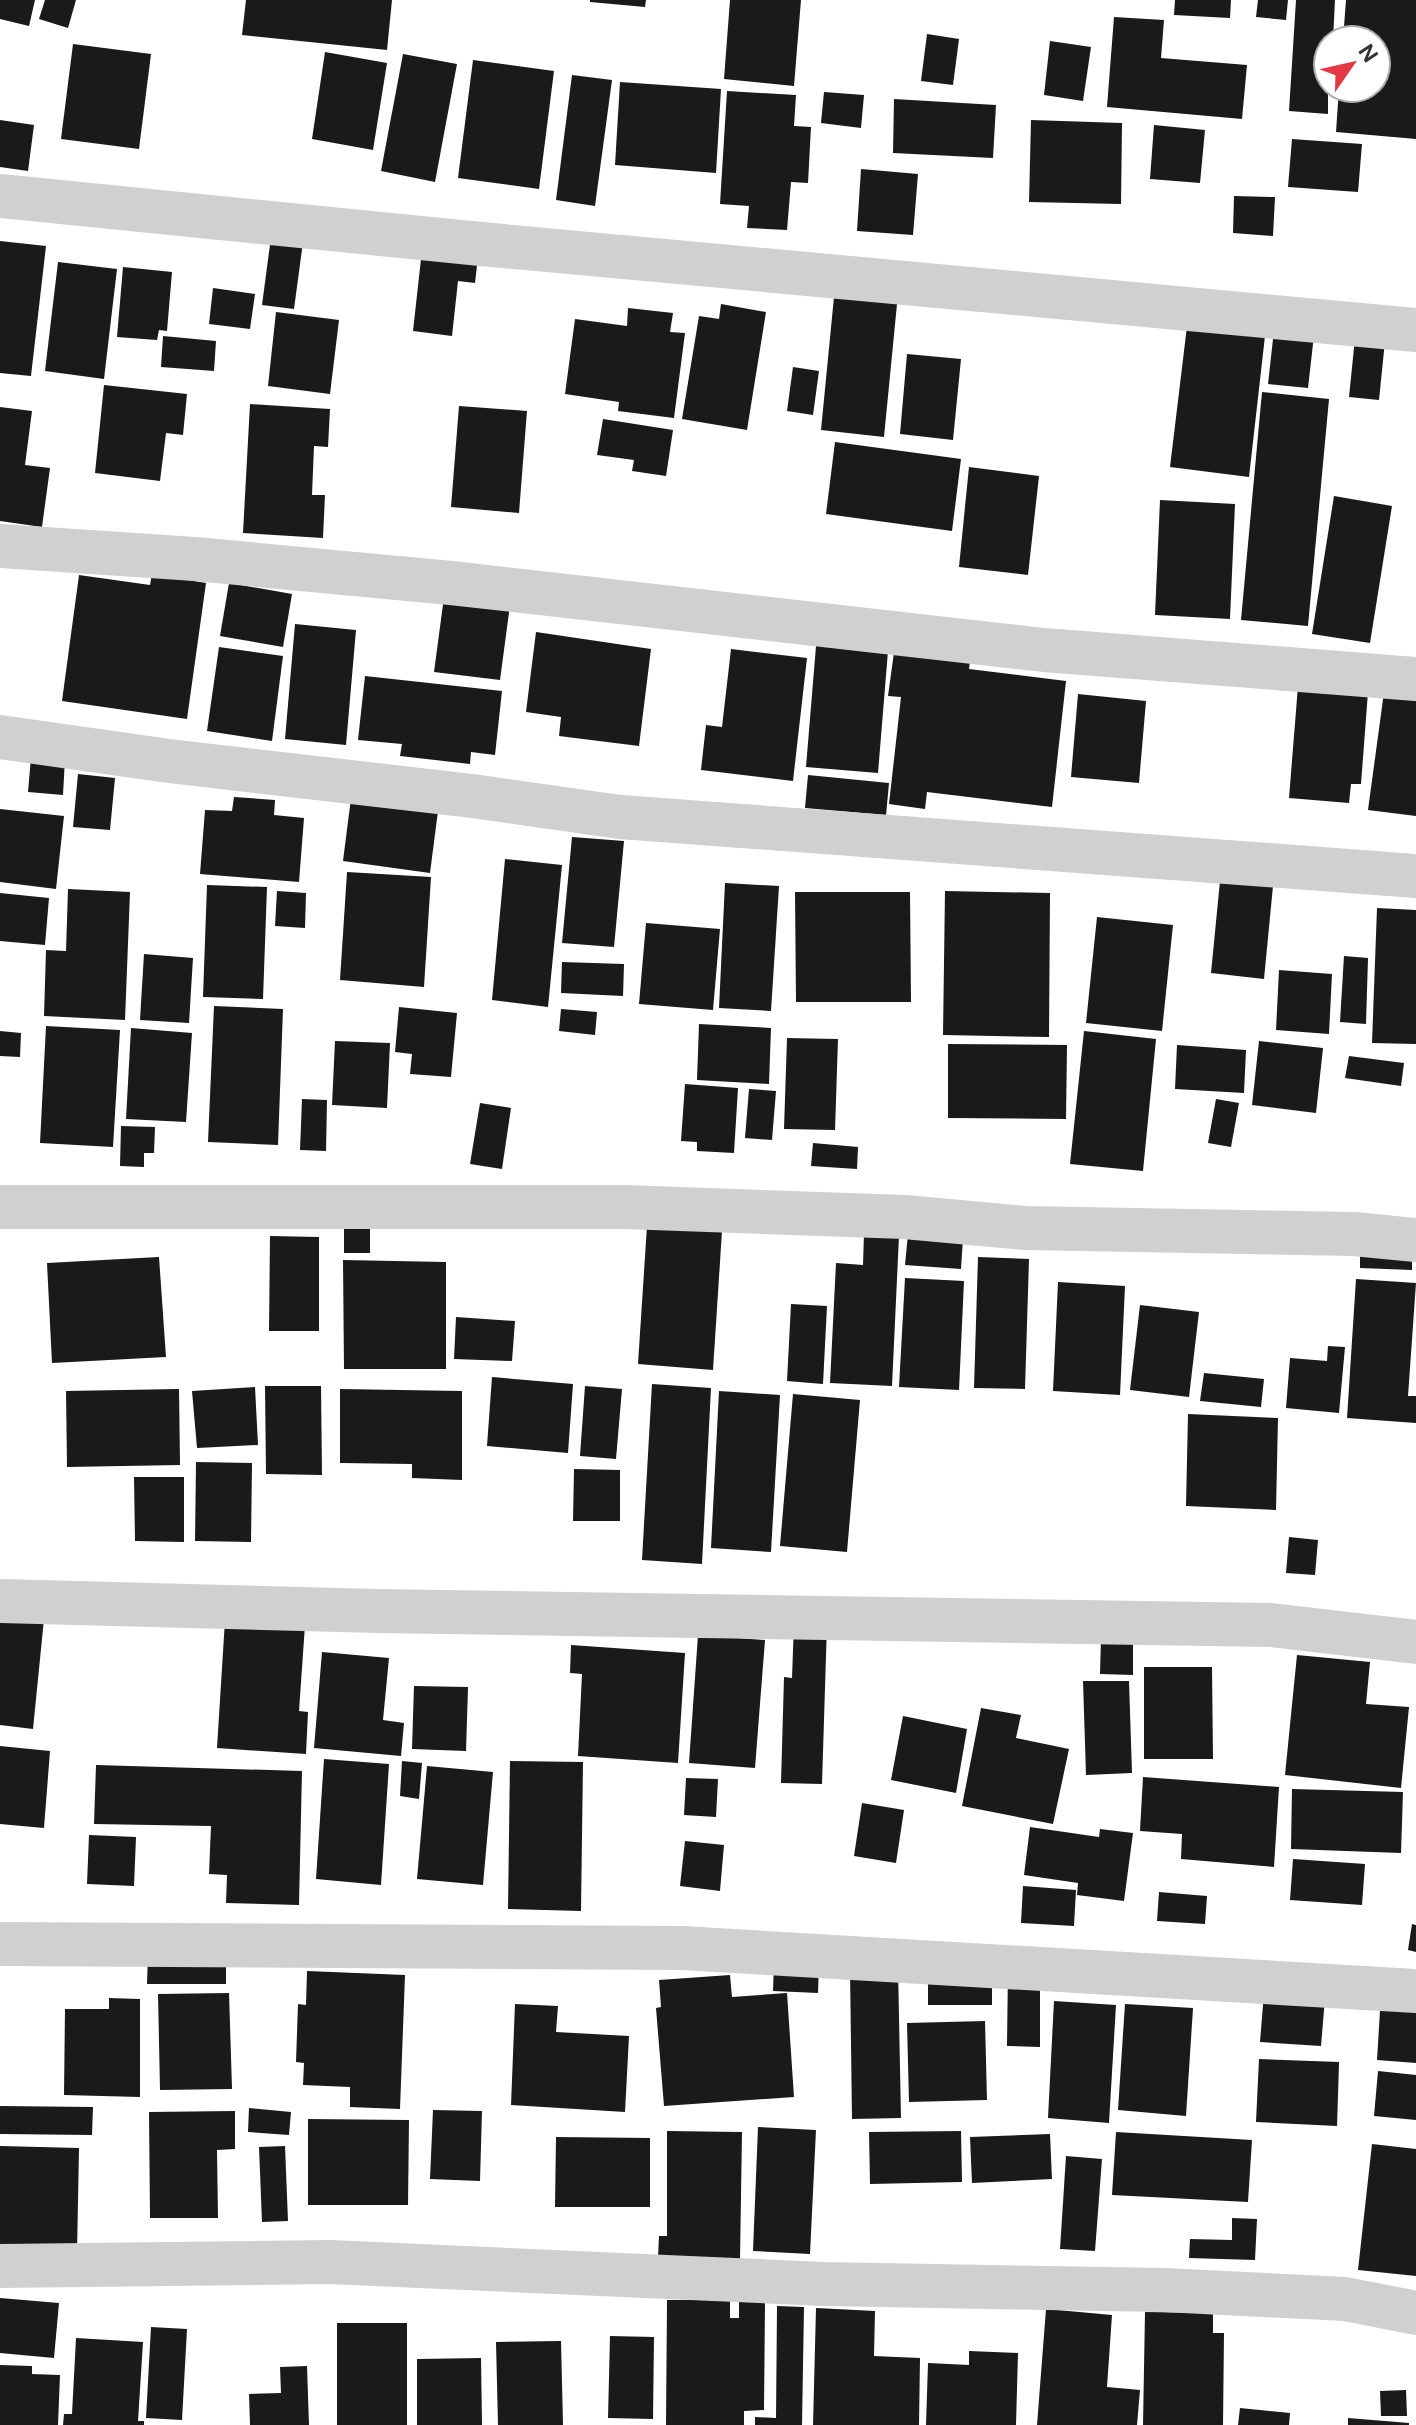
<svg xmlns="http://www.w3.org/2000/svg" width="1416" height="2425" font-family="'DM Sans',sans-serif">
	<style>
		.building { fill: #1a1a1a }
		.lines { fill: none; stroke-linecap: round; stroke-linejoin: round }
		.minor { stroke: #d0d0d0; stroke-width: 44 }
	</style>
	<rect width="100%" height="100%" fill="#fff"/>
	<g class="building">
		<polygon points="0,0 35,0 29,26 0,19"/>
		<polygon points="45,0 76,0 68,28 39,19"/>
		<polygon points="246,0 392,0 387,50 242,35"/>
		<polygon points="590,0 646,0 645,7 590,2"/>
		<polygon points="730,0 801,0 794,86 724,79"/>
		<polygon points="1175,0 1231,0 1230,18 1174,15"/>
		<polygon points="1258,0 1288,0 1286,20 1256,17"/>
		<polygon points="1296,0 1335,0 1333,40 1328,40 1328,114 1289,111"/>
		<polygon points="1346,0 1416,0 1416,139 1336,132 1339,88 1376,88 1376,40 1343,40"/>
		<polygon points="1114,17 1164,20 1161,58 1247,65 1242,119 1107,107"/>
		<polygon points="927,34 959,39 953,85 921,81"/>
		<polygon points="1050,41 1091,47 1083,101 1044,95"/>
		<polygon points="73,44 151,54 139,149 61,139"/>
		<polygon points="325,52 387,63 373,150 312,139"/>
		<polygon points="403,54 457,64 435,182 381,171"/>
		<polygon points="473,60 554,71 539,189 458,178"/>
		<polygon points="572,75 612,80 595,206 556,200"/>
		<polygon points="620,82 721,89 716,173 615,165"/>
		<polygon points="727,91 796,95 794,126 811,127 808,183 791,182 787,230 747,228 749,206 720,204"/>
		<polygon points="824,92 864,95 861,128 821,123"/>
		<polygon points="894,99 996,105 993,158 893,153"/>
		<polygon points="0,120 34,125 28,171 0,167"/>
		<polygon points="1031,120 1122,123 1121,204 1029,202"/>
		<polygon points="1154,125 1205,130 1200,183 1150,179"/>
		<polygon points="1292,139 1362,144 1358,192 1288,187"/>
		<polygon points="861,169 918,174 913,235 857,231"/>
		<polygon points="1234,196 1275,197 1273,236 1233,233"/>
		<polygon points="271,237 303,242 294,309 262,305"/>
		<polygon points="0,241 46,246 31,376 0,373"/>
		<polygon points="422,250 478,257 475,283 458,281 452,336 413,331"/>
		<polygon points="58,262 117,269 104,379 45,371"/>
		<polygon points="123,267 172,272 167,331 159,330 157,340 117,337"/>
		<polygon points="213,288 255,294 250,329 209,324"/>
		<polygon points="834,297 897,304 884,437 821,430"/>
		<polygon points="721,304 766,312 747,430 682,419 699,316 719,319"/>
		<polygon points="628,308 673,313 670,332 685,333 674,418 618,411 619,402 565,394 575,319 627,326"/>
		<polygon points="276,312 339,320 330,394 268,386"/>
		<polygon points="1188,318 1266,327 1249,477 1170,467"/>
		<polygon points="1274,330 1314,335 1308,388 1268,384"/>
		<polygon points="163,336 216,341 214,371 161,367"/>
		<polygon points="1355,338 1385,341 1379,400 1349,397"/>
		<polygon points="907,354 961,359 953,440 900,434"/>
		<polygon points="793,367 819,371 813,415 787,411"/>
		<polygon points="104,385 187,394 183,435 166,433 160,481 95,473"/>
		<polygon points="1262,392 1329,399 1308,626 1241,620"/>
		<polygon points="250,404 330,409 328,447 314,446 312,495 325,495 323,538 243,533"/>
		<polygon points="459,406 527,411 519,513 451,507"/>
		<polygon points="0,407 32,411 25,465 50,468 42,527 0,521"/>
		<polygon points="603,419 673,430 666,476 632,471 634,460 597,455"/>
		<polygon points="835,442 961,459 952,531 826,514"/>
		<polygon points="969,467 1039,476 1028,575 959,567"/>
		<polygon points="1334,496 1392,506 1370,643 1312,634"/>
		<polygon points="1160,500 1235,504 1230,619 1155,615"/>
		<polygon points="152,574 206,583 187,719 62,701 79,575 150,585"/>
		<polygon points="229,583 292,594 283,647 220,636"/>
		<polygon points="444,597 510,605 500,680 434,672"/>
		<polygon points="295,624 356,630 346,745 285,739"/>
		<polygon points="536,632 651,649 639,746 559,736 561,717 526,712"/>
		<polygon points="817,634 889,639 878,773 806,767"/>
		<polygon points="895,645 971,653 969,669 1066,681 1052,807 927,792 925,809 889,804 901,697 888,696"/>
		<polygon points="219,647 283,656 272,741 207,731"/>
		<polygon points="731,649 807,658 793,781 701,770 706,725 722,727"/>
		<polygon points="365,676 502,691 495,755 471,752 470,764 400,756 402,744 358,740"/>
		<polygon points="1298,686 1368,692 1361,784 1351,784 1349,803 1289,798"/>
		<polygon points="1384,692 1416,696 1416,816 1368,810"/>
		<polygon points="1078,694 1146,701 1139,783 1071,777"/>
		<polygon points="31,757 65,759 63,795 28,792"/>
		<polygon points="78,774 115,778 110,830 73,827"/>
		<polygon points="808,775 889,783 886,815 805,808"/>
		<polygon points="234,797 275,800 274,815 304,818 299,882 200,874 205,810 232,811"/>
		<polygon points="351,798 438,811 430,873 343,861"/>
		<polygon points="0,809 64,816 56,889 0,882"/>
		<polygon points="572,837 624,841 614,947 562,943"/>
		<polygon points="505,859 562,865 548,1007 492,1000"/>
		<polygon points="347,872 431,877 424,987 340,980"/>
		<polygon points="1220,881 1273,886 1264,979 1211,973"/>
		<polygon points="725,883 779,886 771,1011 719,1008"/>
		<polygon points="207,885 267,887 263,999 203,997"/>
		<polygon points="68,889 130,892 125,1020 44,1016 46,950 66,951"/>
		<polygon points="277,891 306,893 305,928 275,926"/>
		<polygon points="945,891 1050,893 1049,1037 943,1035"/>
		<polygon points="795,892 910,892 911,1002 796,1002"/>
		<polygon points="0,893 49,898 45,945 0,941"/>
		<polygon points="1377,908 1416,910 1416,1044 1372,1043"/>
		<polygon points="1097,917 1173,925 1162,1031 1086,1023"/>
		<polygon points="646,923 720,929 713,1010 639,1004"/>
		<polygon points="144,954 193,958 189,1023 140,1020"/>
		<polygon points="1344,956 1368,958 1366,1024 1340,1022"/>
		<polygon points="562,962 624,964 623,996 561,993"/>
		<polygon points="1279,970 1332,974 1329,1034 1276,1030"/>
		<polygon points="214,1006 283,1009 278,1145 208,1142"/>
		<polygon points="399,1007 457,1013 451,1077 410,1074 412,1054 395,1052"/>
		<polygon points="561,1009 597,1012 595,1035 559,1031"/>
		<polygon points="699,1024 771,1028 769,1084 697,1080"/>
		<polygon points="46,1026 120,1030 113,1147 40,1143"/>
		<polygon points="131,1028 192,1033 186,1122 126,1119"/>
		<polygon points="0,1031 21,1033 20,1057 0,1056"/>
		<polygon points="1084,1031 1156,1039 1143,1171 1070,1164"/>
		<polygon points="787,1038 838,1039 835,1130 784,1129"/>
		<polygon points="335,1041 390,1043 387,1108 332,1105"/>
		<polygon points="1259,1041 1323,1048 1316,1113 1252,1105"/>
		<polygon points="948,1044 1067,1045 1066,1119 948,1118"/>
		<polygon points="1177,1045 1246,1050 1244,1093 1175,1089"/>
		<polygon points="1349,1056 1404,1063 1401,1086 1345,1078"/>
		<polygon points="685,1084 738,1088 734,1153 697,1151 697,1142 681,1141"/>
		<polygon points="749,1089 776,1091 772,1140 745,1138"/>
		<polygon points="302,1099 327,1100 326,1151 300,1150"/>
		<polygon points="1216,1099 1239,1103 1231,1147 1208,1143"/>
		<polygon points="480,1103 511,1108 502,1169 470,1164"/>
		<polygon points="121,1126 155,1127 154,1153 144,1153 144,1167 120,1166"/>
		<polygon points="813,1143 858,1147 857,1169 811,1166"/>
		<rect x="344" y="1221" width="26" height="32"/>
		<polygon points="647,1226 722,1231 713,1370 638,1364"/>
		<polygon points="864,1233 899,1236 892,1386 830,1383 836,1263 863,1265"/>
		<polygon points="908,1234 963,1238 961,1269 905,1265"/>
		<polygon points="270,1236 319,1237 319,1331 269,1331"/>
		<polygon points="1360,1244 1412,1247 1412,1270 1360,1268"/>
		<polygon points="159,1257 166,1357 52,1363 47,1263"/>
		<polygon points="978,1257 1029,1259 1025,1389 974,1388"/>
		<polygon points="343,1260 446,1262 446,1369 344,1369"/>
		<polygon points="905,1278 964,1281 959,1390 899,1387"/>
		<polygon points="1356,1279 1416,1283 1408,1396 1416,1396 1416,1423 1347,1418"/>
		<polygon points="1058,1282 1125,1286 1120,1395 1053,1391"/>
		<polygon points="791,1304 827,1306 823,1384 787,1381"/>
		<polygon points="1140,1305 1199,1312 1189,1397 1130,1390"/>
		<polygon points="456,1317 515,1321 512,1361 454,1359"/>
		<polygon points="1328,1346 1345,1347 1339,1413 1286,1408 1290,1358 1327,1361"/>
		<polygon points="1204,1373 1264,1379 1261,1407 1200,1401"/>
		<polygon points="492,1377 573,1384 568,1453 487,1446"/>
		<polygon points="652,1384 711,1388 702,1564 642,1560"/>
		<polygon points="265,1386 321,1386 322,1475 266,1474"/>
		<polygon points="585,1386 622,1389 616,1459 580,1456"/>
		<polygon points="255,1387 258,1445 197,1448 192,1391"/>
		<polygon points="179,1389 180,1465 67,1467 66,1391"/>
		<polygon points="340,1389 462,1391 462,1480 412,1478 412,1464 340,1463"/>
		<polygon points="719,1391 780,1395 771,1552 711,1548"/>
		<polygon points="793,1394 860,1400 847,1552 780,1546"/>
		<polygon points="1188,1414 1278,1418 1276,1510 1186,1506"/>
		<polygon points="196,1462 252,1463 251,1542 195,1541"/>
		<polygon points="574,1469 620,1470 620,1521 573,1521"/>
		<polygon points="134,1477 184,1477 184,1542 135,1541"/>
		<polygon points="1289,1537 1318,1540 1315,1575 1286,1573"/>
		<polygon points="0,1605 45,1609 33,1729 0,1725"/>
		<polygon points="225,1620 305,1625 299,1711 308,1712 306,1754 217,1748"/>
		<polygon points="794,1622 827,1624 822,1784 781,1783 784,1677 792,1678"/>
		<polygon points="698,1635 765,1640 755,1768 689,1763"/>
		<polygon points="1101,1638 1133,1639 1133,1675 1100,1674"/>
		<polygon points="571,1645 685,1653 678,1763 578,1756 582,1674 570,1673"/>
		<polygon points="322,1652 389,1658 383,1720 404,1723 401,1756 314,1748"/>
		<polygon points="1297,1655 1370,1662 1366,1704 1409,1707 1401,1788 1285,1775"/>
		<polygon points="1144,1667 1212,1667 1213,1759 1144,1759"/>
		<polygon points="1083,1681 1129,1681 1132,1773 1086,1775"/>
		<polygon points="414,1686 468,1687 466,1751 412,1749"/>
		<polygon points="981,1708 1021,1715 1016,1738 1069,1749 1053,1824 962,1806"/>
		<polygon points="903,1716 967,1729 956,1793 891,1780"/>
		<polygon points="0,1746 50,1751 44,1828 0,1824"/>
		<polygon points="324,1759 389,1764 381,1885 316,1879"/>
		<polygon points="402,1761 422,1763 419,1799 400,1796"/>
		<polygon points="510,1761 583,1762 581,1911 508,1909"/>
		<polygon points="96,1765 302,1771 299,1905 226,1903 227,1875 209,1874 211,1826 94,1824"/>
		<polygon points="427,1766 493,1772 483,1885 417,1879"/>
		<polygon points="1143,1777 1279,1787 1274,1867 1181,1859 1182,1834 1140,1831"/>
		<polygon points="686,1778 718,1779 716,1817 684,1815"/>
		<polygon points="1292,1789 1403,1792 1401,1853 1291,1849"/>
		<polygon points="862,1803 904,1810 896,1863 854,1856"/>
		<polygon points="1030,1827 1099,1837 1100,1829 1133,1833 1124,1901 1077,1895 1078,1883 1024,1875"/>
		<polygon points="89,1835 136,1837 134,1886 87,1884"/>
		<polygon points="685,1841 724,1845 720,1891 680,1886"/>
		<polygon points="1293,1859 1365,1864 1362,1905 1290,1900"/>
		<polygon points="1023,1886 1076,1890 1074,1926 1021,1923"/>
		<polygon points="1159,1892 1207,1896 1205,1924 1157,1921"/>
		<polygon points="1412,1924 1416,1925 1416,1952 1408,1950"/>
		<polygon points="148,1954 226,1954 226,1984 147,1984"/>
		<polygon points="774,1962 819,1962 818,1993 773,1991"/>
		<polygon points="928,1964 992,1966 992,2005 928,2005"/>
		<polygon points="898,1967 901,2118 852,2119 850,1968"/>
		<polygon points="1008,1968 1040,1969 1040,2047 1007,2046"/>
		<polygon points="307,1971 405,1975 400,2109 350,2107 350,2087 303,2085 304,2063 296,2062 298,2004 306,2005"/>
		<polygon points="730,1975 732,1997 787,1993 794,2097 664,2106 656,2008 661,2007 659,1980"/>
		<polygon points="229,1993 232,2089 160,2090 158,1994"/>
		<polygon points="1264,1993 1325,1998 1321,2046 1260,2042"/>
		<polygon points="1381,1994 1416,1997 1416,2063 1377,2060"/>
		<polygon points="109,1998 140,1999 140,2097 64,2095 65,2009 109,2009"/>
		<polygon points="1054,2001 1116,2005 1109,2123 1048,2118"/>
		<polygon points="515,2004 558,2006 556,2032 629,2036 625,2112 511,2105"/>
		<polygon points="1125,2004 1193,2008 1186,2116 1118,2110"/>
		<polygon points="985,2021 987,2100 909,2102 907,2023"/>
		<polygon points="1259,2059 1339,2062 1337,2126 1256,2122"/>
		<polygon points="1378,2071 1416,2075 1416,2120 1374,2116"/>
		<polygon points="0,2106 93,2107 92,2135 0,2134"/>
		<polygon points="249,2108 291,2112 289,2135 248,2132"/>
		<polygon points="433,2110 482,2111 480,2181 430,2179"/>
		<polygon points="235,2111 235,2149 217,2150 218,2218 150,2218 149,2112"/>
		<polygon points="308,2119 409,2120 408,2205 308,2205"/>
		<polygon points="758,2127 816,2130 810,2254 753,2251"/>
		<polygon points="667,2131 742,2132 740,2259 658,2257 659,2236 667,2236"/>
		<polygon points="961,2131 962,2182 870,2184 869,2132"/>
		<polygon points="1116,2132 1252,2140 1248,2202 1112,2195"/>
		<polygon points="1050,2134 1052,2179 972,2183 970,2137"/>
		<polygon points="556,2137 650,2138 650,2207 555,2207"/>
		<polygon points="1372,2144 1416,2149 1416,2276 1358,2270"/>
		<polygon points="0,2146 79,2148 77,2253 0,2251"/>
		<polygon points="285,2146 288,2221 262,2222 259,2147"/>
		<polygon points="1066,2156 1102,2159 1095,2251 1060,2249"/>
		<polygon points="1232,2218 1257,2219 1255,2260 1189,2258 1190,2239 1232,2240"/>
		<polygon points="0,2298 59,2303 54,2358 0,2353"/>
		<polygon points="667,2300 730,2300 730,2318 739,2318 739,2302 765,2302 764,2410 744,2411 744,2425 666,2425"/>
		<polygon points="777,2306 804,2307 802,2425 755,2425 755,2417 776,2418"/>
		<polygon points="816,2308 875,2311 874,2356 920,2358 919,2425 813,2425"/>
		<polygon points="1046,2309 1112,2315 1107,2387 1140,2390 1137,2425 1037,2425"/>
		<polygon points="1145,2312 1213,2313 1213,2333 1224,2333 1223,2425 1143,2425"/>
		<rect x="337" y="2323" width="70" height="102"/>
		<polygon points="151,2327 187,2329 182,2420 146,2418"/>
		<polygon points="610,2336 654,2337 653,2419 608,2418"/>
		<polygon points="76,2338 143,2342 138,2421 144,2421 144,2425 63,2425 64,2414 72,2414"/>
		<polygon points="561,2341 563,2425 498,2425 496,2342"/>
		<polygon points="969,2351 1018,2353 1016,2425 926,2425 928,2363 969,2365"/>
		<polygon points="481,2358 482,2425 417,2425 417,2359"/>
		<polygon points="0,2365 32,2366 32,2374 60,2375 58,2425 0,2425"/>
		<polygon points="307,2366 309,2425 250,2425 249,2394 281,2393 280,2367"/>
		<polygon points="1406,2390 1407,2416 1381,2416 1380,2391"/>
		<polygon points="1240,2408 1290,2413 1289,2425 1238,2425"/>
		<polygon points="1348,2418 1409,2423 1409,2425 1348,2425"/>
	</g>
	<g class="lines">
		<g class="minor">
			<polyline points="0,196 481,244 1416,330"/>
			<polyline points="0,546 195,559 451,583 1044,650 1416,679"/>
			<polyline points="0,737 169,761 472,796 620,817 1416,876"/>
			<polyline points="0,1207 624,1207 905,1217 1025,1228 1354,1234 1416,1240"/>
			<polyline points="0,1601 378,1611 1271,1625 1416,1642"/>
			<polyline points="0,1944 682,1948 1416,1991"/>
			<polyline points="0,2266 330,2262 824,2284 1164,2290 1345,2299 1416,2313"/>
		</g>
	</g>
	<g transform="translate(1352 64) rotate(56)"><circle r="38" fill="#ffffff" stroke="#adadad" stroke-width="2"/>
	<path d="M0-6L14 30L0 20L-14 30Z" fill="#e63946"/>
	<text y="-12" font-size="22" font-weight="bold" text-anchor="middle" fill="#333333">N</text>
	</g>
</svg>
